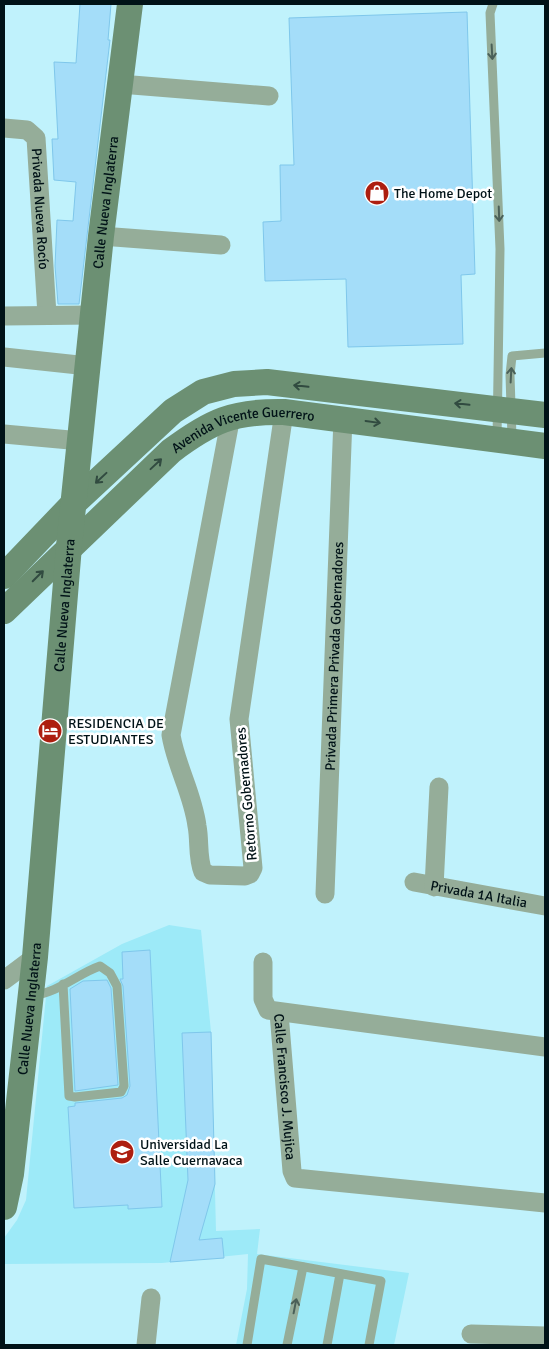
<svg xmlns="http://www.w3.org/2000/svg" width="549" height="1349" font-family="Signika,sans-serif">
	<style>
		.built { fill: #9deaf8 }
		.building { fill: #a4ddf9; stroke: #7fc7eb }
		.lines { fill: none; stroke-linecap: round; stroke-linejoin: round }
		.lane { stroke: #95ad99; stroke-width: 9 }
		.street { stroke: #95ad99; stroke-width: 19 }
		.secondary { stroke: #6c9073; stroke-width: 26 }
		.oneway { stroke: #4a6058 }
		.oneway2 { stroke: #314b40 }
		.labels { text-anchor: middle; stroke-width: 5; stroke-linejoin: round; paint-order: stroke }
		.poi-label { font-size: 14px; fill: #001217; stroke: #fff; text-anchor: start }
		.street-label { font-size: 14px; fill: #001217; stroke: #fff }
	</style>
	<rect width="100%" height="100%" fill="#c0f2fc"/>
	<polygon class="built" points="169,925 201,930 211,1032 216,1231 260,1229 257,1254 409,1273 394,1345 236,1345 247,1289 248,1254 162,1263 4,1264 4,1238 17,1220 26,1200 47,986 122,944"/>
	<g class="building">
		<polygon points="80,4 111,4 108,40 110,40 79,304 58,304 55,266 57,220 73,221 76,182 54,180 52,139 58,139 54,62 76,63"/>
		<polygon points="467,12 475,274 461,275 463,344 348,347 346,279 265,281 263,222 281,221 280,165 294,165 289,18"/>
		<polygon points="150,950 162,1207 128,1209 128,1205 74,1208 68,1107 75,1106 75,1103 122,1098 127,1095 130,1086 123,986 120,979 123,979 122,952"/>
		<polygon points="107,980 111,988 118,1085 75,1091 70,989 83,981"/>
		<polygon points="211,1032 215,1184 199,1240 222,1238 224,1258 170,1262 188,1180 182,1033"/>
	</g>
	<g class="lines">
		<g class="lane">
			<polyline points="493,4 490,13 500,249 497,438"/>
			<polyline points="512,438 510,375 512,356 545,353"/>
			<path d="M33,995C58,993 77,974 100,966L110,973L117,986L124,1086L121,1092L75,1097L69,1096L63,984"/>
			<polyline points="247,1345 261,1259 381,1281 369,1345"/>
			<polyline points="287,1345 303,1267"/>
			<polyline points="327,1345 340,1274"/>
		</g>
		<g class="street">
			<polyline points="120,84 269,96"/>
			<path id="s1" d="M4,128L27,130L36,138L47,315"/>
			<polyline points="101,236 221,245"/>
			<polyline points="4,316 93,315"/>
			<polyline points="4,357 88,366"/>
			<path d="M231,416L171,735C176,766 193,794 197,826C200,841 197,857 203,872L210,875L245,876L250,874L253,868L239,719L284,412"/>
			<polyline points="4,434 81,441"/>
			<path id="s2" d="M414,882L545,906"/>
			<polyline points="434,887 439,787"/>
			<path id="s3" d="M325,894L343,418"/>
			<polyline points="263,962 263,999 268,1010 545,1047"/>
			<polyline points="4,980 35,957"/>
			<path id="s4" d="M279,1013L292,1171L295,1178L545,1203"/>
			<polyline points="471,1334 545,1336"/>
			<polyline points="146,1345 151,1298"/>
		</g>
		<g class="secondary">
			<polyline points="4,576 75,502 173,411 203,392 234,384 267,382 545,415"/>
			<path id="s5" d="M4,611L171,451C211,421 233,411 284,412L545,446"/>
			<path id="s6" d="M4,1207L11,1174L35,957L69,546L101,236L130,4"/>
		</g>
	</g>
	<defs><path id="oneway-shaft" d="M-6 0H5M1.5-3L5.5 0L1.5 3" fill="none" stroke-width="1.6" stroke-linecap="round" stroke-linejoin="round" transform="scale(1.25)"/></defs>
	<g class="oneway">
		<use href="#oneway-shaft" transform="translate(492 52) rotate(87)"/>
		<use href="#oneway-shaft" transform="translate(499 214) rotate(88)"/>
		<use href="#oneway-shaft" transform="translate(511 375) rotate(-87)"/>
		<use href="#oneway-shaft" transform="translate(295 1306) rotate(-79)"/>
	</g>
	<g class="oneway2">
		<use href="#oneway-shaft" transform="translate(301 386) rotate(-174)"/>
		<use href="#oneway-shaft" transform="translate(462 404) rotate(-174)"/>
		<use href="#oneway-shaft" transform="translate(373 422) rotate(8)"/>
		<use href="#oneway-shaft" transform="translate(156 464) rotate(-43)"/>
		<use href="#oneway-shaft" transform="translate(101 478) rotate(137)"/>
		<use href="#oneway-shaft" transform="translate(38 576) rotate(-45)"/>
	</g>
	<defs>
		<symbol id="shop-disc" viewBox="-11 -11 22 22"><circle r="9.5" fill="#ad1e0f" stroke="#fff"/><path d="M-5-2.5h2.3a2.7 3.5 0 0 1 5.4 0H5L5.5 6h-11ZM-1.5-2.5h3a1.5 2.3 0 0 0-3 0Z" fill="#fff"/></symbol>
		<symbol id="hotel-disc" viewBox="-11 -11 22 22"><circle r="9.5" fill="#ad1e0f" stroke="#fff"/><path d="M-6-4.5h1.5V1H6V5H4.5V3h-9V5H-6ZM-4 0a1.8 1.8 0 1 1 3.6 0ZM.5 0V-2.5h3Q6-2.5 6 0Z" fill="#fff"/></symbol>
		<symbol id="university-disc" viewBox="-11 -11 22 22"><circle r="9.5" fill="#ad1e0f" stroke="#fff"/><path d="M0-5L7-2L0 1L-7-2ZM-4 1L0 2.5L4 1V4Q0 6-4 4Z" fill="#fff"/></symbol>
	</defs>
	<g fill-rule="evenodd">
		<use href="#shop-disc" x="363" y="179" width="28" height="28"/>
		<use href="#hotel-disc" x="36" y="717" width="28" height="28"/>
		<use href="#university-disc" x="108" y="1138" width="28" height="28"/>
	</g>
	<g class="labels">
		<g class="poi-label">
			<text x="394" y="198">The Home Depot</text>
			<text x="68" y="728">RESIDENCIA DE<tspan x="68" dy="16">ESTUDIANTES</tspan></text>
			<text x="140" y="1149">Universidad La<tspan x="140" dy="16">Salle Cuernavaca</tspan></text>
		</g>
		<g class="street-label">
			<text dy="5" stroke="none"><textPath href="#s6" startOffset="1010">Calle Nueva Inglaterra</textPath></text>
			<text dy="5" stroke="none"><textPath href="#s1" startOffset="106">Privada Nueva Rocío</textPath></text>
			<text dy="5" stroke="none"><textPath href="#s5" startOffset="309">Avenida Vicente Guerrero</textPath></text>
			<text dy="5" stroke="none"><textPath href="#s6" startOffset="605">Calle Nueva Inglaterra</textPath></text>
			<text dy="5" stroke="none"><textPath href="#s3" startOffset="238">Privada Primera Privada Gobernadores</textPath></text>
			<text transform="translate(246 794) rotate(-95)" y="5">Retorno Gobernadores</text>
			<text dy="5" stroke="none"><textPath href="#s2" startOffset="66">Privada 1A Italia</textPath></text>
			<text dy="5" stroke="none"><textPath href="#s6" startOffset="200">Calle Nueva Inglaterra</textPath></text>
			<text dy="5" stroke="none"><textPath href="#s4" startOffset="74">Calle Francisco J. Mujica</textPath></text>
		</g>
	</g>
	<rect width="549" height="1349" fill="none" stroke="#001217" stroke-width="10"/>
</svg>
